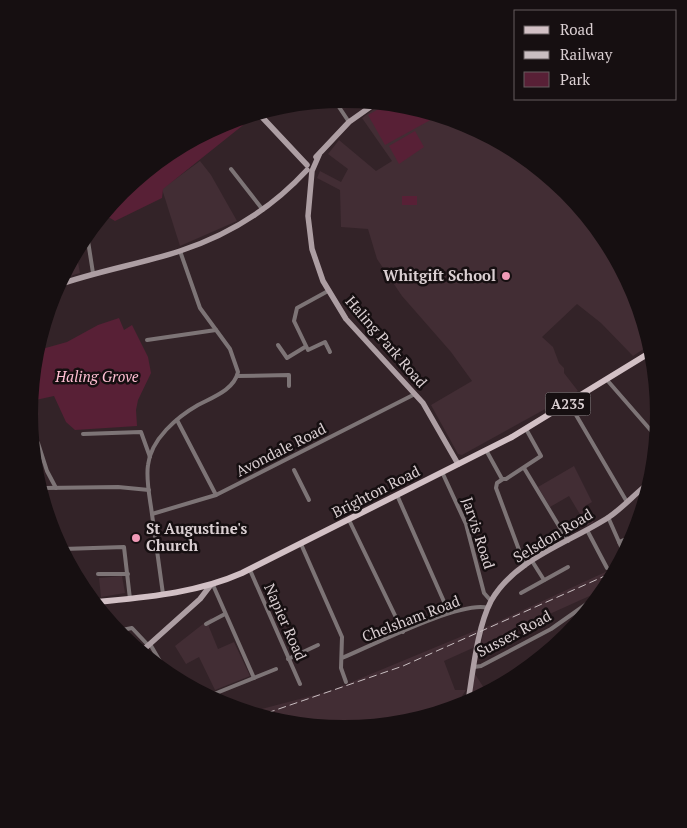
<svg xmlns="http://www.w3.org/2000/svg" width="687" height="828" font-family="'PT Serif',serif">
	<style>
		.built { fill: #422d34 }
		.green { fill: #582036 }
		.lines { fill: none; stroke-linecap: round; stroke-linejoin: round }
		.street { stroke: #7d7476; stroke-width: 4 }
		.secondary { stroke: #ad9ea3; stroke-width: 5.5 }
		.primary { stroke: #d2c0c5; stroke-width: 6 }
		.rail { stroke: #c9bec1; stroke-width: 1; stroke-dasharray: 8 4; stroke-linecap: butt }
		.poi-dot { fill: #f09ab7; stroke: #160f11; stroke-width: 2 }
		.labels { text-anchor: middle; stroke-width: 5; stroke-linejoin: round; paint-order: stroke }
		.shield { fill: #160f11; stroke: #9f9598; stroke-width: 1 }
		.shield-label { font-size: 14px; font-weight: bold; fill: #dacfd2 }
		.poi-label { font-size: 15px; font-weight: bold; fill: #dacfd2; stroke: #160f11; text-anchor: end }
		.street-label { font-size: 15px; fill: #dacfd2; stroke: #160f11 }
		.park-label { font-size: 15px; font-style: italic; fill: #febed2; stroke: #160f11 }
	</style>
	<rect width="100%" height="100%" fill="#332328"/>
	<g class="built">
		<polygon points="378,106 464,123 566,192 634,294 645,348 633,356 601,323 577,304 542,337 553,347 559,363 564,368 564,373 578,391 462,455 458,454 431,405 472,381 451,352 402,296 377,259 368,229 341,227 340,190 317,178 320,171 341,182 348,169 328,154 339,140 376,171 392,161 362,118"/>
		<polygon points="200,161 211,175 237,221 180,246 162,189"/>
		<polygon points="77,257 80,273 63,278"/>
		<polygon points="574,466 592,502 585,506 594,522 587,526 569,496 550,507 538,487"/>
		<polygon points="612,569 594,594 481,645 484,628"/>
		<polygon points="122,576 125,593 101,597 99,578"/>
		<polygon points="212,617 209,627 218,649 234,642 250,676 215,690 199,657 186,664 175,646"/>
		<polygon points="477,630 475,647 444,661 455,690 466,690 462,696 464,700 451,707 343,729 254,711 330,691"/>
		<polygon points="531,660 470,701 475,674 484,688"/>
	</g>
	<g class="green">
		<polygon points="382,107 433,117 434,118 385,145 368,115"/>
		<polygon points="252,118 163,189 162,198 115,221 105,215 121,191 223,123"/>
		<polygon points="415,131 424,147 399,164 389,146"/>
		<rect x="402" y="196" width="15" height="9"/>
		<polygon points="119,318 124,330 132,325 148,357 151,373 138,400 136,410 137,426 75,430 66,422 54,396 31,401 42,349 67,342 98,325"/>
	</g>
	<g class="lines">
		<g class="street">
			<polyline points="335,101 349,122"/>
			<polyline points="231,169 263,210"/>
			<polyline points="88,241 93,273"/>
			<polyline points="328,291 297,308 294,321 308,350 325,342 330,352"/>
			<polyline points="147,340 216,330"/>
			<polyline points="278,345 287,358 305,347"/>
			<polyline points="237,376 289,375 289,386"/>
			<polyline points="607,380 654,434"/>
			<polyline points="569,403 627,502"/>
			<polyline points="177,420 216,495"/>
			<polyline points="83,434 141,432 150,457"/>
			<polyline points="33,435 38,443 47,471 56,488"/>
			<polyline points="486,450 502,479 506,479 541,456 526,429"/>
			<polyline points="524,468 568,541"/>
			<polyline points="294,470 309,500"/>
			<polyline points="442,472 466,524 484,593 491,601"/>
			<polyline points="503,479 497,483 496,488 525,566"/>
			<polyline points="44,488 118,487 149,490"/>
			<polyline points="397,495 449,613"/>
			<polyline points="152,514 216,495 415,394"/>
			<polyline points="608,517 623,551"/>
			<polyline points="349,520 403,632"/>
			<polyline points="587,530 607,568"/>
			<polyline points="619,542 633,536"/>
			<polyline points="301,544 342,637 341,668 346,682"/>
			<polyline points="63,549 124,547 130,599"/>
			<polyline points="532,561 544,580"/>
			<polyline points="250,570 300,684"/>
			<polyline points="98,574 128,574"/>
			<polyline points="213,585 254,678"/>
			<polyline points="521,593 568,567"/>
			<path d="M163,594C159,565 155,536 151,507C149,494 146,478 148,465C151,439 177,417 198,405C213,397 234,390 238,372L230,349L200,308L180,251"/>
			<polyline points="206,624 225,614"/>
			<polyline points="117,631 132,628 148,645"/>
			<polyline points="150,644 161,663"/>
			<path d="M342,658C371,646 461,600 488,608"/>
			<polyline points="288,659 318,645"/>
			<polyline points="474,667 481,666 551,629 588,603"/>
			<polyline points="209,696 276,669"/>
		</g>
		<g class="secondary">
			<polyline points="261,116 307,165"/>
			<polyline points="319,155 312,171 308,216 312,249 323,281 346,319 423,403 458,464"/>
			<polyline points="316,157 349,122 373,105"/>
			<path d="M58,285C98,271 140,264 180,251C229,235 272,208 307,170"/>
			<polyline points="142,651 200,599 210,586"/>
			<path d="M468,702C473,672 477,628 491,601C514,559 571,542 609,517C621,509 632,497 644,487"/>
		</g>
		<path class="primary" d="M98,602C147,597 197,593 242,573L512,437L646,355"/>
		<g class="rail">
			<polyline points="462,705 472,699"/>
			<polyline points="267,713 403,666 607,575"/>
		</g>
	</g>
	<g class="poi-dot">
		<circle cx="506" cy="276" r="5"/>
		<circle cx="136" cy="538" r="5"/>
	</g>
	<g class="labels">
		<rect class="shield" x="545.5" y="392.5" width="45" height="23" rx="4"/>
		<g class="shield-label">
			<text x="568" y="409">A235</text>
		</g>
		<g class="poi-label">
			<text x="496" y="281">Whitgift School</text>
			<text x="146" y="534" text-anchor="start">St Augustine's<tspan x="146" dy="17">Church</tspan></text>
		</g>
		<g class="street-label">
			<text transform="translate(386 342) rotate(49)" y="5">Haling Park Road</text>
			<text transform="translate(281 450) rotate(-27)" y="5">Avondale Road</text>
			<text transform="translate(376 492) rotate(-27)" y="5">Brighton Road</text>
			<text transform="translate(478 533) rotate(72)" y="5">Jarvis Road</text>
			<text transform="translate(553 536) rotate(-31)" y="5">Selsdon Road</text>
			<text transform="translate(411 619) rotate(-21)" y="5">Chelsham Road</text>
			<text transform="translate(285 622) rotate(66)" y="5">Napier Road</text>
			<text transform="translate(514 634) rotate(-28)" y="5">Sussex Road</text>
		</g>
		<g class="park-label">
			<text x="97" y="382">Haling Grove</text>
		</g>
	</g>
	<path d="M0 0H687V828H0ZM38 414a306 306 0 1 1 612 0a306 306 0 1 1-612 0Z" fill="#160f11" fill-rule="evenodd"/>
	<rect x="514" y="10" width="162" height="90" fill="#160f11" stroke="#645c5e"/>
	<rect x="524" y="26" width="25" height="8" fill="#d2c0c5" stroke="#645c5e"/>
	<text x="560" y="35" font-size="15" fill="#dacfd2">Road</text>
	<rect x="524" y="51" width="25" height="8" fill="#c9bec1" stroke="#645c5e"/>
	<text x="560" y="60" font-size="15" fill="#dacfd2">Railway</text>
	<rect x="524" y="72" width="25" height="15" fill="#582036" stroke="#645c5e"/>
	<text x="560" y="85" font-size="15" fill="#dacfd2">Park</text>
</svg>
